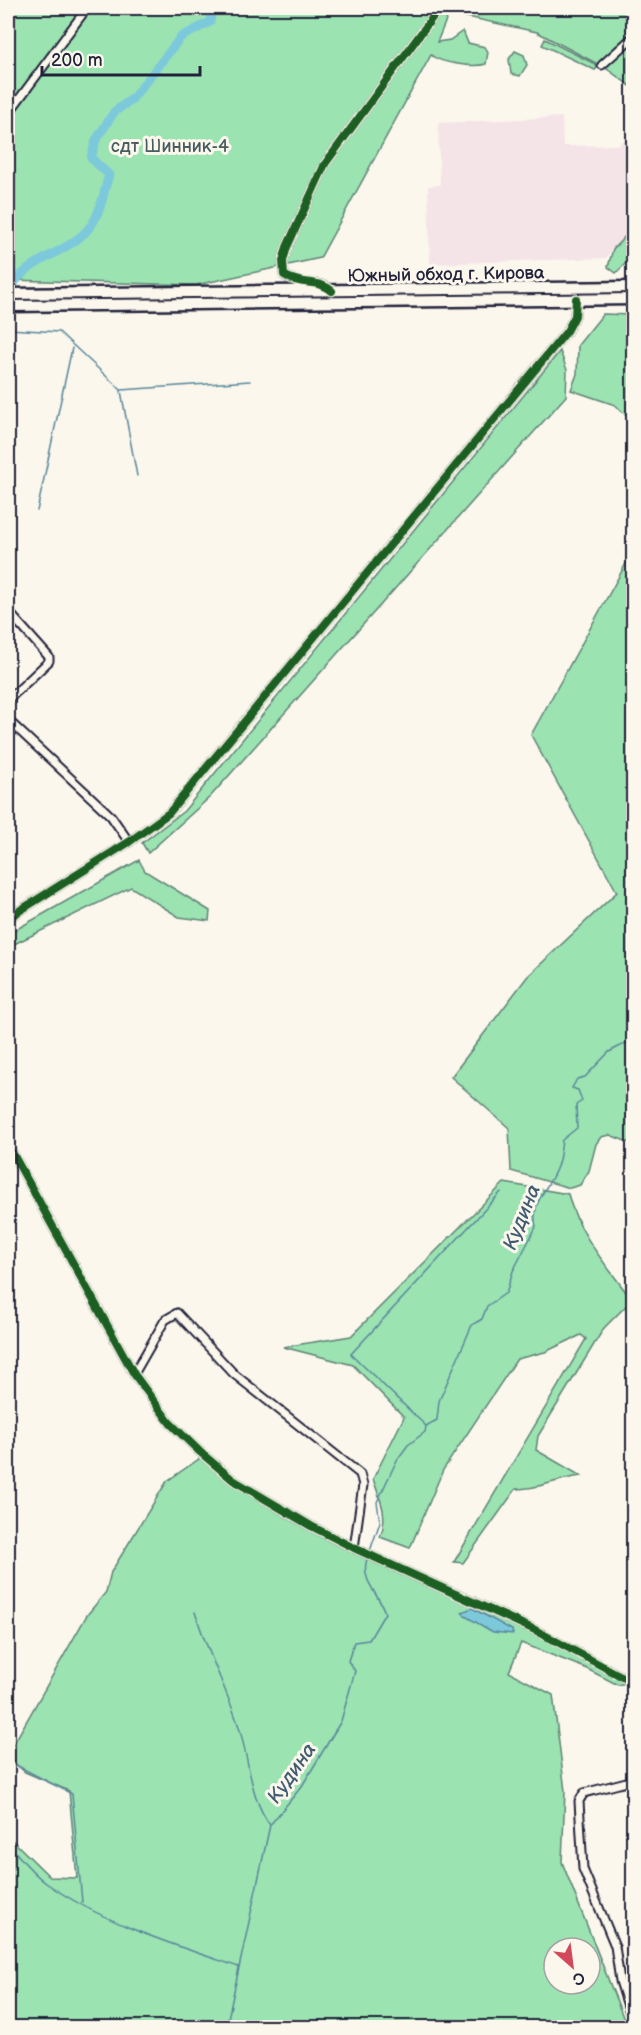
<svg xmlns="http://www.w3.org/2000/svg" width="641" height="2035" font-family="'Balsamiq Sans',sans-serif">
	<style>
		.built { fill: #f4e4e8 }
		.green { fill: #9be3b1; stroke: #5e8276; stroke-width: 1.5; fill-rule: evenodd }
		.water { fill: #7dc9dc; stroke: #59869c; stroke-width: 1.5 }
		.lines { fill: none; stroke-linecap: round; stroke-linejoin: round }
		.stream { stroke: #59869c; stroke-width: 1.5 }
		.river { stroke: #7dc9dc; stroke-width: 9 }
		.minor-casing { stroke: #22223b; stroke-width: 11 }
		.trunk-casing { stroke: #22223b; stroke-width: 15 }
		.minor { stroke: #fbf7ec; stroke-width: 7 }
		.trunk { stroke: #fbf7ec; stroke-width: 10 }
		.cycleway-casing { stroke: #fbf7ec; stroke-width: 11 }
		.cycleway { stroke: #1b5e20; stroke-width: 8 }
		.labels { text-anchor: middle; stroke-width: 6; stroke-linejoin: round; paint-order: stroke }
		.park-label { font-size: 18px; fill: #465c5e; stroke: #fbf7ec }
		.street-label { font-size: 18px; fill: #22223b; stroke: #fbf7ec }
		.water-label { font-size: 20px; font-style: italic; fill: #425c73; stroke: #fbf7ec }
	</style>
	<rect width="100%" height="100%" fill="#fbf7ec"/>
	<filter id="ink" filterUnits="userSpaceOnUse"><feTurbulence type="fractalNoise" baseFrequency=".0167" numOctaves="2"/><feDisplacementMap in="SourceGraphic" scale="12" xChannelSelector="R" yChannelSelector="G"/><feConvolveMatrix kernelMatrix="1 2 1 2 8 2 1 2 1" color-interpolation-filters="sRGB"/></filter>
	<g filter="url(#ink)">
		<polygon class="built" points="562,117 563,146 618,145 633,132 633,225 606,258 430,264 428,186 440,185 438,123"/>
		<g class="green">
			<path d="M8,8H633V88L607,69L537,32L449,13L437,42L450,40L463,31L468,43L485,47L488,52L486,64C474,68 440,63 431,55L320,258L196,285L8,280Z"/>
			<polygon points="545,39 595,64 597,68 595,70 542,45"/>
			<polygon points="515,51 524,55 527,65 520,76 511,74 509,59"/>
			<polygon points="633,228 633,256 616,273 608,267 613,249"/>
			<polygon points="603,314 633,315 633,422 615,405 571,390 577,374 578,345"/>
			<polygon points="560,351 567,370 566,396 210,797 148,853 142,843 184,811"/>
			<polygon points="633,551 633,1144 610,1135 601,1137 596,1144 589,1171 580,1185 570,1188 511,1171 509,1128 451,1077 527,977 617,892 531,735"/>
			<polygon points="139,860 145,871 210,911 209,921 179,917 131,887 8,947 8,934"/>
			<path d="M504,1183L568,1194C578,1234 608,1267 632,1300L604,1328L538,1436L536,1450L581,1476C555,1479 542,1489 516,1489L463,1563L454,1562L586,1339L581,1335L545,1352L517,1359L443,1470L410,1548L380,1537C389,1516 380,1499 373,1479L404,1417L353,1365L283,1347L351,1336Z"/>
			<path d="M202,1457C301,1544 429,1583 546,1638C574,1651 600,1668 626,1683L618,1685L585,1668L521,1643L509,1672L553,1695L565,1791L562,1862L627,2027H8V1836L50,1877L77,1878L69,1791L25,1772L10,1759L9,1752L87,1615L106,1592L111,1572L167,1481ZM554,1948H590V1984H554Z"/>
		</g>
		<polygon class="water" points="472,1608 512,1630 513,1634 493,1632 465,1616 462,1612"/>
		<g class="lines">
			<g class="stream">
				<polyline points="8,329 59,332 121,390 250,381"/>
				<polyline points="121,391 137,476"/>
				<polyline points="37,511 72,348"/>
				<polyline points="426,1426 351,1354 501,1192"/>
				<path d="M370,1551L380,1522L377,1502L397,1460L408,1445L425,1432L426,1426L437,1420L439,1401L472,1325L482,1319L487,1306L506,1293L513,1271L536,1227C530,1202 548,1190 556,1169C560,1161 561,1149 562,1140L577,1128L576,1105L582,1101L578,1090L572,1088L577,1079L585,1077L609,1052L634,1039"/>
				<path d="M195,1612C207,1651 225,1686 238,1724C249,1756 249,1797 270,1825"/>
				<polyline points="10,1762 72,1794 82,1902"/>
				<path d="M8,1844C20,1857 32,1873 46,1883C103,1923 174,1945 239,1967"/>
				<path d="M226,2028L270,1825L302,1786L341,1721L355,1671L348,1661L354,1642L369,1640L385,1613C379,1593 360,1581 367,1559"/>
			</g>
			<path class="river" d="M9,292C25,257 72,254 92,224C101,212 104,190 109,175L91,158L96,140L114,112L132,99L181,37L210,22L212,8"/>
			<defs>
				<g id="minor">
					<polyline points="602,65 634,36"/>
					<polyline points="8,114 87,8"/>
					<path d="M331,290C319,279 300,287 284,275L283,261L287,247L325,164L435,14"/>
					<polyline points="8,611 49,657 49,661 8,700"/>
					<polyline points="8,720 111,816 129,842"/>
					<polyline points="8,918 129,842 169,813 567,331 575,316 576,299"/>
					<polyline points="8,1145 134,1374 170,1423 200,1452 233,1480 311,1526 354,1548 535,1630 634,1683"/>
					<polyline points="134,1374 165,1320 177,1313 234,1374 360,1474 363,1485 354,1548"/>
					<polyline points="634,1780 584,1793 579,1801 583,1869 615,1946 620,1981 634,2025"/>
				</g>
				<g id="trunk">
					<polyline points="8,294 634,287"/>
					<polyline points="8,306 634,299"/>
				</g>
			</defs>
			<use href="#minor" class="minor-casing"/>
			<use href="#trunk" class="trunk-casing"/>
			<use href="#minor" class="minor"/>
			<use href="#trunk" class="trunk"/>
			<defs>
				<g id="cycleway">
					<path d="M332,291C319,279 300,286 284,275L283,261L287,247L325,164L435,14"/>
					<polyline points="8,918 129,842 169,813 567,331 575,316 576,299"/>
					<polyline points="8,1145 134,1374 170,1423 200,1452 233,1480 311,1526 354,1548 535,1630 634,1683"/>
				</g>
			</defs>
			<use href="#cycleway" class="cycleway-casing"/>
			<use href="#cycleway" class="cycleway"/>
		</g>
	</g>
	<g class="labels">
		<g class="park-label">
			<text x="170" y="152">сдт Шинник-4</text>
		</g>
		<g class="street-label">
			<text transform="translate(446 274) rotate(-1)" y="6">Южный обход г. Кирова</text>
		</g>
		<g class="water-label">
			<text transform="translate(521 1217) rotate(-68)" y="7">Кудина</text>
			<text transform="translate(291 1773) rotate(-55)" y="7">Кудина</text>
		</g>
	</g>
	<rect width="641" height="2035" fill="none" stroke="#fbf7ec" stroke-width="30"/>
	<rect x="15" y="15" width="611" height="2005" fill="none" stroke="#22223b" stroke-width="2" filter="url(#ink)"/>
	<g transform="translate(572 1966) rotate(152)"><circle r="28" fill="#fbf7ec" stroke="#a4a2a5" stroke-width="1.5"/>
	<path d="M0-4.5L10 22L0 15L-10 22Z" fill="#d1495b"/>
	<text y="-9" font-size="16" font-weight="bold" text-anchor="middle" fill="#22223b">С</text>
	</g>
	<path d="M42 66v9h158v-9" fill="none" stroke="#22223b" stroke-width="3"/>
	<text x="51" y="66" font-size="18" fill="#22223b" stroke="#fbf7ec" stroke-width="4.5" paint-order="stroke">200 m</text>
</svg>
